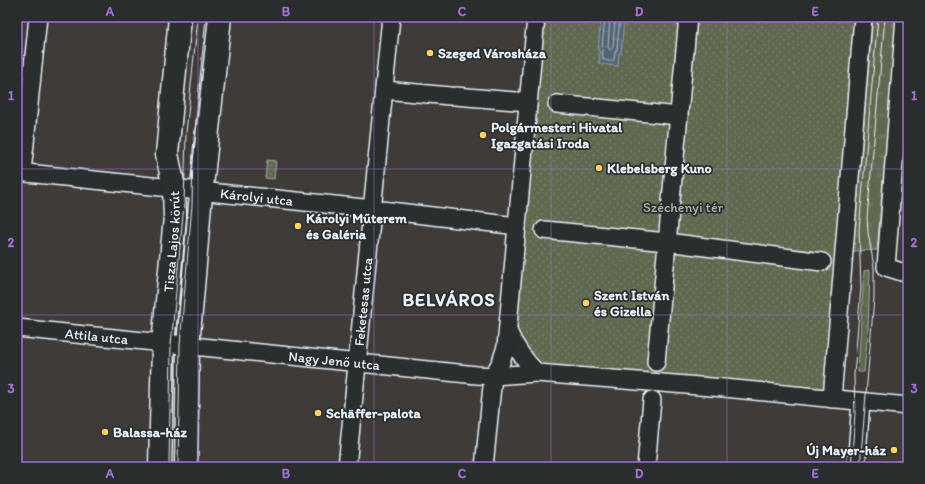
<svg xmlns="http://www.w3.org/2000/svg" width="925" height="484" font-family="Itim,sans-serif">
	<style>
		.grass { fill: url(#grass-tufts); stroke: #a4ada4 }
		.park { fill: url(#park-dots); stroke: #a4ada4 }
		.water { fill: url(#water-ripples); stroke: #8e9da9 }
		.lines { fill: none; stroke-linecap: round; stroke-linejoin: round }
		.shore { stroke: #acb9c4; stroke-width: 1 }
		.street-casing { stroke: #e8f1f8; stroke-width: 20 }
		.secondary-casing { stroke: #e8f1f8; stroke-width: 25 }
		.street { stroke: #2a2d2e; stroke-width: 17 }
		.secondary { stroke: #2a2d2e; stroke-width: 22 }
		.tram { stroke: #e8f1f8; stroke-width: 1 }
		.grid { fill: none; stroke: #a171d3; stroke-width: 1; stroke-opacity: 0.55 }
		.poi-dot { fill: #ffd166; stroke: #2a2d2e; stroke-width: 1.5 }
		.labels { text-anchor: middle; stroke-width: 3.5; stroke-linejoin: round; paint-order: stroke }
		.poi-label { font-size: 14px; font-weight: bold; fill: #e8f1f8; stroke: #2a2d2e; text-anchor: start }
		.street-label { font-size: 14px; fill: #e8f1f8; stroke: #2a2d2e }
		.park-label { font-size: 14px; fill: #abb4ac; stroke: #2a2d2e }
		.district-label { font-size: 18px; font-weight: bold; letter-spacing: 1px; fill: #e8f1f8; stroke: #2a2d2e }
		.neatline { fill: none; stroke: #a171d3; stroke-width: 1.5 }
		.grid-label { font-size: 13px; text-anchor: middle; font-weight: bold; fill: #a171d3 }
	</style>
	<defs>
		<pattern id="grass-tufts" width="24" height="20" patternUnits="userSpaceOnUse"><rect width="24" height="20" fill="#616950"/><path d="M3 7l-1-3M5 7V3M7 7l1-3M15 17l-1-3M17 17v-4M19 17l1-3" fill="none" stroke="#787f6a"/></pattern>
		<pattern id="park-dots" width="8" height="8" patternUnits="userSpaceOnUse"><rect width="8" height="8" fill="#616950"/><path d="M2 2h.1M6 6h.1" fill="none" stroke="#787f6a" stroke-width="1.8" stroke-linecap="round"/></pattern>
		<pattern id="water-ripples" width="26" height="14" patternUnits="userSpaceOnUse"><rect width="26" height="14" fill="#526575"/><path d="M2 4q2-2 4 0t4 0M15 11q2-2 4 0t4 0" fill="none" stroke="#6b7c89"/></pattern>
	</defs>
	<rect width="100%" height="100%" fill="#3e3b39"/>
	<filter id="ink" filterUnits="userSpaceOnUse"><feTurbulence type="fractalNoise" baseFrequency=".025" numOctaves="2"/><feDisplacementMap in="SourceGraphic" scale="8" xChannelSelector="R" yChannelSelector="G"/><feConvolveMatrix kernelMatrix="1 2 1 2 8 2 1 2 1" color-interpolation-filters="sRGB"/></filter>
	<g filter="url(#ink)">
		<g class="grass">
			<polygon points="873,17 897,17 877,250 853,251"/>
			<polygon points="870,270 868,331 864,372 858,372 864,271"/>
		</g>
		<g class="park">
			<polygon points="536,17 863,17 832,399 537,373 515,346"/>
			<polygon points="267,160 276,161 274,179 265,178"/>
		</g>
		<polygon class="water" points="601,17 623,17 624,19 621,53 619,53 618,66 599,64 600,52 598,51"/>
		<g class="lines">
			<g class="shore">
				<path d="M605,17L602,48L603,59C605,61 612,62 614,60L615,53L617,49L620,17"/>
				<polyline points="610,17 608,47 610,50 613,47 615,17"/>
			</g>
			<defs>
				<g id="street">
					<polyline points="905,17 886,267 908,274"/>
					<polyline points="384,90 450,96"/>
					<polyline points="455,96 528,102"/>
					<polyline points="557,104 679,116"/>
					<path id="s1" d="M17,172L373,209L517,226"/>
					<polyline points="22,172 38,17"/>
					<polyline points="544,230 667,242 822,262"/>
					<path id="s2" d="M17,328L477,375L493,376L537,373L724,388L908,406"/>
					<path d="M508,331C515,348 524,360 537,373"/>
					<polyline points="656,362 688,17"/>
					<polyline points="832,399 863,17"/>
					<path id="s3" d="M347,467L391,17"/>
					<polyline points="484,467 493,376 501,362 506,347 536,17"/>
					<polyline points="646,467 652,400"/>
					<polyline points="856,467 861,402"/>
				</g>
				<g id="secondary">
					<path id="s4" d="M160,467L163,344L175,217L174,188L167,154L180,17"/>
					<polyline points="186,467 188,346 200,205 220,17"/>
				</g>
			</defs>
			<use href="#street" class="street-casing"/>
			<use href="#secondary" class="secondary-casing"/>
			<use href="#street" class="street"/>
			<use href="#secondary" class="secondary"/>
			<g class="tram">
				<polyline points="169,467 171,345 184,204 186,133 198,17"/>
				<polyline points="178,467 180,345 192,205 193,150 206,17"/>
				<polyline points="851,467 855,414 854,375 861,287 859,230 878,17"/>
				<polyline points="860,467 874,298 874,267 868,232 867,218 885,17"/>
			</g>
		</g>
	</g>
	<path class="grid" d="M198,17V467M374,17V467M551,17V467M727,17V467M17,169H908M17,315H908"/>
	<g class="poi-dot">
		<circle cx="430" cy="53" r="4"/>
		<circle cx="483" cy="135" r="4"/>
		<circle cx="599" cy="168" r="4"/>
		<circle cx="298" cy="226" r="4"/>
		<circle cx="586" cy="303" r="4"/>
		<circle cx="318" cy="413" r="4"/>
		<circle cx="105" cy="432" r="4"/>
		<circle cx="894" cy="450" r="4"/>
	</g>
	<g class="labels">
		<g class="poi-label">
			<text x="438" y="58">Szeged Városháza</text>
			<text x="491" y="132">Polgármesteri Hivatal<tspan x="491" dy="16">Igazgatási Iroda</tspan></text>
			<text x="607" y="173">Klebelsberg Kuno</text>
			<text x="306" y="223">Károlyi Műterem<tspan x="306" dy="16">és Galéria</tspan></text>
			<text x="594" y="300">Szent István<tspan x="594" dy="16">és Gizella</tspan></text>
			<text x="326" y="418">Schäffer-palota</text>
			<text x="113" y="437">Balassa-ház</text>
			<text x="886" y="455" text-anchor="end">Új Mayer-ház</text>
		</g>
		<g class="street-label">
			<text dy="5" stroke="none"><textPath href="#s1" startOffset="241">Károlyi utca</textPath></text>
			<text dy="5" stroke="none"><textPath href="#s4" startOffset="226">Tisza Lajos körút</textPath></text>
			<text dy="5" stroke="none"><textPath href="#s3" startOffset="166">Feketesas utca</textPath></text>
			<text dy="5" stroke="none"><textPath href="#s2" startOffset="80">Attila utca</textPath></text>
			<text dy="5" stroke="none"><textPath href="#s2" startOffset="319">Nagy Jenő utca</textPath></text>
		</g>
		<g class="park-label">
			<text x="683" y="212">Széchenyi tér</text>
		</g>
		<g class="district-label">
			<text x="449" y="306">BELVÁROS</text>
		</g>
	</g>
	<rect width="925" height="484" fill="none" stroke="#2a2d2e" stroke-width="44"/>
	<rect x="22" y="22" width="881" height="440" class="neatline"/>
	<g class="grid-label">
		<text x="110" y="16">A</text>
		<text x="286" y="16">B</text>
		<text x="462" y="16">C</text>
		<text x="639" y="16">D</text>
		<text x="815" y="16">E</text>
		<text x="11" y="100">1</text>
		<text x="914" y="100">1</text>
		<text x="11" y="247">2</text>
		<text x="914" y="247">2</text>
		<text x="11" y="393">3</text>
		<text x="914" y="393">3</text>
		<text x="110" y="478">A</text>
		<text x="286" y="478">B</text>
		<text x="462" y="478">C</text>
		<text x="639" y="478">D</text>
		<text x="815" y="478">E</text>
	</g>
</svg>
